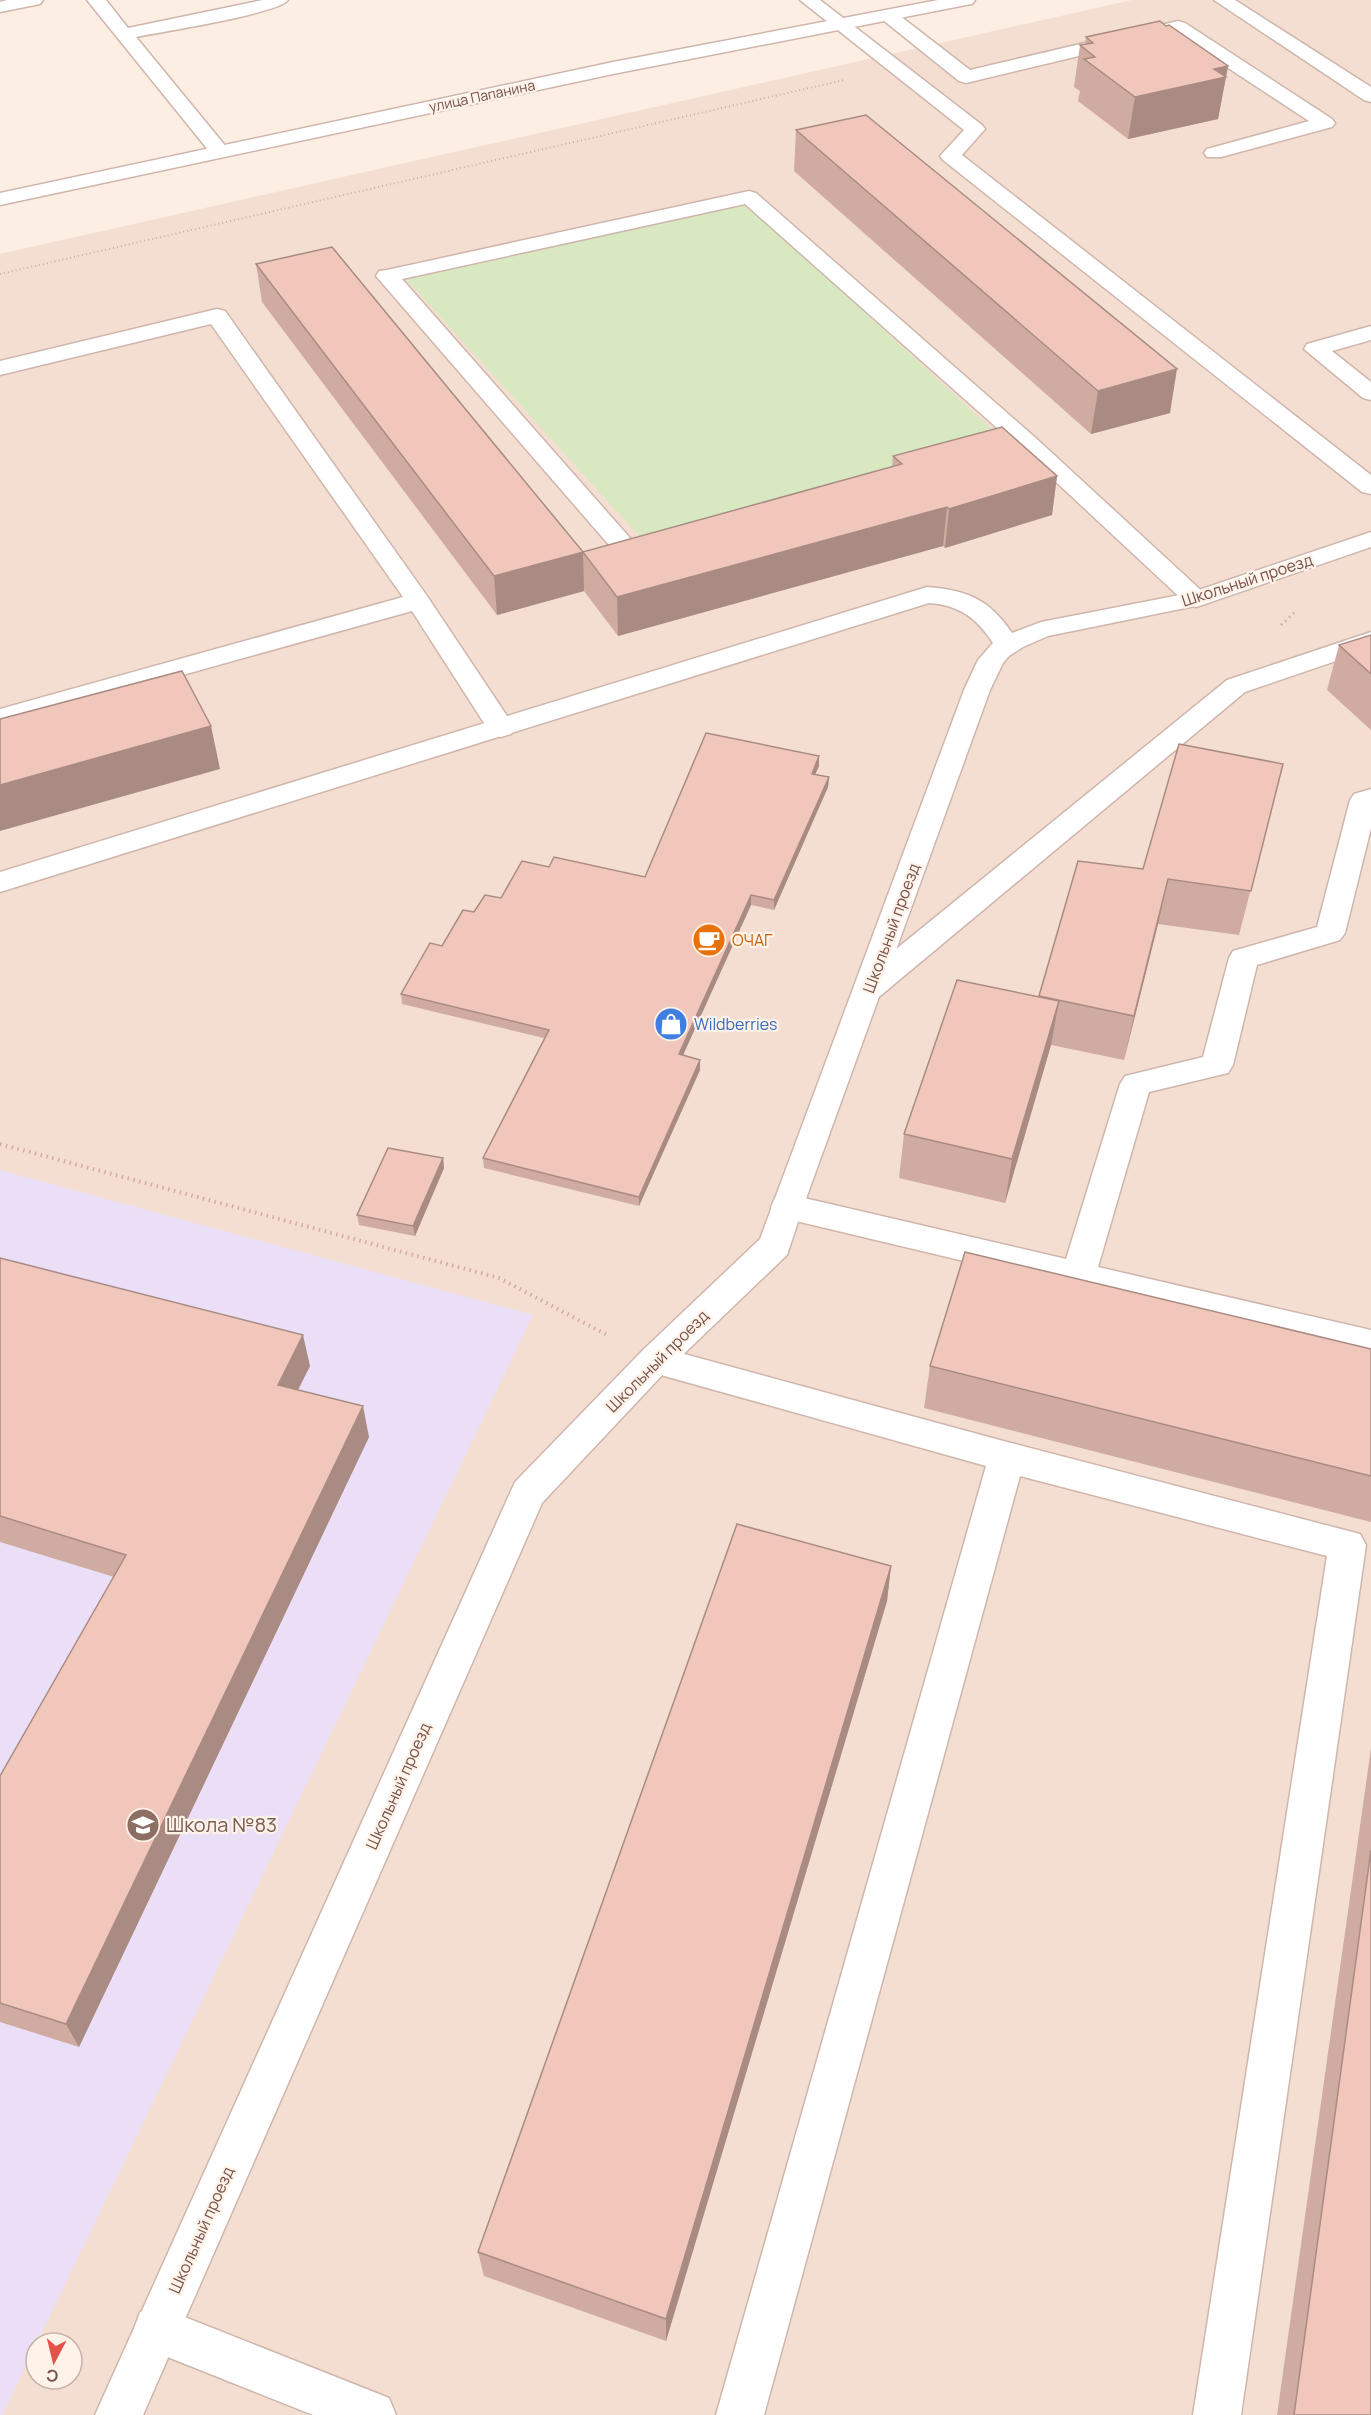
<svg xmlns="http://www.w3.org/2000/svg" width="1371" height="2415" font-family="Manrope,sans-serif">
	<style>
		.residential { fill: #f3ded1; fill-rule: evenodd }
		.education { fill: #ebdff8 }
		.green { fill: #d8e9c1 }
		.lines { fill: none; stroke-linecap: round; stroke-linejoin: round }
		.service-casing { stroke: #cfb6ac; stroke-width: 3 }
		.minor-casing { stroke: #cfb6ac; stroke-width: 3 }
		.path-far2 { stroke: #d5ab9e; stroke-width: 2; stroke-dasharray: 1 3; stroke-linecap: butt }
		.path-far1 { stroke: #d5ab9e; stroke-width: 3; stroke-dasharray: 1.5 4; stroke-linecap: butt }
		.path { stroke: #d5ab9e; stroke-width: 4; stroke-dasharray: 1.5 4.5; stroke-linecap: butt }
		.service { fill: #fff; fill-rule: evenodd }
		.minor { fill: #fff; fill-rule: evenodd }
		.wall { fill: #cfaba1 }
		.shaded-wall { fill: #a98b83 }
		.building { fill: #f1c7bb; stroke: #a98b83; stroke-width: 1.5 }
		.labels { text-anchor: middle; stroke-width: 4.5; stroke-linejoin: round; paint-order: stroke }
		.far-street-label { font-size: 14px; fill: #735149; stroke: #fff2e9 }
		.street-label { font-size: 16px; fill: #735149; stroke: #fff2e9 }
		.food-label { font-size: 16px; fill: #c56008; stroke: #fff2e9; text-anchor: start }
		.shop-label { font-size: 16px; fill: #366cbe; stroke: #fff2e9; text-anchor: start }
		.near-education-label { font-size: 20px; fill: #785e54; stroke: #fff2e9; text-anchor: start }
	</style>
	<rect width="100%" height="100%" fill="#fceee3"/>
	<path class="residential" d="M1132,0H1371V2415H0V254ZM36,2343H72V2379H36Z"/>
	<polygon class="education" points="0,1170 533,1315 2,2415 0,2415"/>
	<polygon class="green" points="745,203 1004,440 642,539 406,279"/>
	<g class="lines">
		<defs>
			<g id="service">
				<polygon points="7,0 43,0 40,4 0,12 0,2"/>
				<path d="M87,0H106L128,28L263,0H288C278,14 160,32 136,37L227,148L230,152L227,156H213Z"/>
				<polygon points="800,0 820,0 982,125 985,129 962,155 1371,475 1371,494 1362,492 943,160 940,156 964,130"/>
				<polygon points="1214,0 1235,0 1371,87 1371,102 1364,100"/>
				<polygon points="889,11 895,12 970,70 1178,21 1185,23 1332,119 1335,123 1332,127 1221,157 1207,157 1204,153 1207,149 1309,121 1175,33 966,83 959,81 883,20 880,16 883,12"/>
				<polygon points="749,191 756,193 1039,441 1205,594 1209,599 1205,604 1196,607 1187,604 1026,454 982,466 974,464 970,459 974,454 1014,443 745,204 402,279 637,546 658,541 667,543 670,548 667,553 631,562 622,560 376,276 379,271 387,270"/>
				<polygon points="217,309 225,311 427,596 515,728 511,734 501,737 491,734 412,611 0,726 0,709 403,597 211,324 0,375 0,361"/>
				<polygon points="1371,326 1371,340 1332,351 1371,382 1371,400 1363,398 1304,349 1307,344"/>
				<polygon points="1371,632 1371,649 1245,692 880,996 869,999 858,996 854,988 858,980 1227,680"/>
				<polygon points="1371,789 1371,828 1345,933 1340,940 1257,965 1233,1065 1228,1073 1149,1092 1098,1267 1371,1330 1371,1358 775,1216 771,1207 775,1198 787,1194 1066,1259 1120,1084 1125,1076 1203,1057 1229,958 1233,951 1317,927 1350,800 1354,794"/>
				<polygon points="655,1346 1007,1442 1360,1534 1366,1545 1241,2415 1193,2415 1327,1556 1020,1476 764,2415 716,2415 986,1466 643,1370 638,1360 643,1350"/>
				<polygon points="157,2306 389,2398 396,2415 313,2415 140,2346 134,2329 140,2312"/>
			</g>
			<g id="minor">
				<polygon points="938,0 975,0 972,4 966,5 613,74 0,205 0,193 613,62"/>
				<path d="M1371,532V547L1205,604L1048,636L1023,647L1009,656L1003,663L990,690L803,1207L787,1255L667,1370L542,1503L143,2415H95L515,1482L643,1350L760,1239L964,690L978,660L993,643C977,618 959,605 929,603L0,892V872L927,587C967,590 989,599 1012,633L1041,622L1190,593Z"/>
			</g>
		</defs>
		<use href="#service" class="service-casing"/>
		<use href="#minor" class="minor-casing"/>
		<polyline class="path-far2" points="0,274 844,80"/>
		<polyline class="path-far1" points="1281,625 1295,612"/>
		<polyline class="path" points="0,1144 499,1278 609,1336"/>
		<use href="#service" class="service"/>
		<use href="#minor" class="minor"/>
	</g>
	<g class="wall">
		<polygon points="1086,37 1228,66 1218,119 1128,139 1078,101 1080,91 1074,87 1080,45 1085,44"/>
		<polygon points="796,130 1170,413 1091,434 794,171"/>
		<polygon points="256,264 583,552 892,467 893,456 1057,476 1052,515 945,548 943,546 618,636 584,591 497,615 262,302"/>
		<polygon points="1371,635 1371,730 1327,690 1339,645"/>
		<polygon points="819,756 819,766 815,774 829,777 828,787 774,910 751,905 683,1055 700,1060 700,1070 639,1206 484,1168 483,1158 544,1038 402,1004 401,994 442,946 474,912 501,898 549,867 645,877"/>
		<polygon points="1283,764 1239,935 1158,924 1124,1060 1051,1045 1005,1203 899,1178 904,1134 1039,996 1143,869"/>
		<polygon points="443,1158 444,1168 415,1236 359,1225 357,1215"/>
		<polygon points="0,1258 310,1366 298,1390 369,1437 79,2047 0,2022 0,1776 114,1577 0,1542"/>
		<polygon points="1371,1349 1371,1522 924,1408 930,1366"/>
		<polygon points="891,1566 887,1601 666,2341 484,2276 478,2252"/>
		<polygon points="1371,1748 1371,2415 1277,2415"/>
	</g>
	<g class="shaded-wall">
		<polygon points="1228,66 1218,119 1128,139 1135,97 1214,69"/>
		<polygon points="1177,369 1170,413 1091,434 1098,391"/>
		<polygon points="1057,476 1052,515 945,548 949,509"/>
		<polygon points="947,507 943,546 618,636 617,597"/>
		<polygon points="583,552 584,591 497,615 494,576"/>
		<polygon points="211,726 220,769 0,831 0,785"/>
		<polygon points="819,756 819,766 811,784 812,774"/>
		<polygon points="829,777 828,787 774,910 774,900"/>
		<polygon points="1168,879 1158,924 1124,1060 1134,1016"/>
		<polygon points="751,895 751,905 679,1064 679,1054"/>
		<polygon points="1059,1001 1051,1045 1005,1203 1012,1159"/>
		<polygon points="700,1060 700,1070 639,1206 639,1197"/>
		<polygon points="443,1158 444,1168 415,1236 413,1226"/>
		<polygon points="303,1335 310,1366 285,1415 278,1385"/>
		<polygon points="363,1406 369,1437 79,2047 66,2024"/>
		<polygon points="891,1566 887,1601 666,2341 666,2319"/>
	</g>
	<g class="building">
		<polygon points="1160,21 1166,26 1169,25 1228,66 1214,69 1226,77 1135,97 1084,59 1095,57 1080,45 1093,43 1086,37"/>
		<polygon points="866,115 1177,369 1098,391 796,130"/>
		<polygon points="332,247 583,552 902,464 893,456 1002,427 1057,476 949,509 947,507 617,597 583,552 494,576 256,264"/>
		<polygon points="1371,635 1371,674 1339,645"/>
		<polygon points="182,671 211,726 0,785 0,719"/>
		<polygon points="706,733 819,756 812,774 829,777 774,900 751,895 679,1054 700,1060 639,1197 483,1158 549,1030 401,994 430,943 442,946 463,910 474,912 485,895 501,898 522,861 549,867 554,857 645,877"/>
		<polygon points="1179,744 1283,764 1251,891 1168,879 1134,1016 1039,996 1078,861 1143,869"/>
		<polygon points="957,980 1059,1001 1012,1159 904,1134"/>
		<polygon points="388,1148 443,1158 413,1226 357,1215"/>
		<polygon points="965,1252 1371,1349 1371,1476 930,1366"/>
		<polygon points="0,1258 303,1335 278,1385 363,1406 66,2024 0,2003 0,1776 126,1555 0,1516"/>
		<polygon points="737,1524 891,1566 666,2319 478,2252"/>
		<polygon points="1371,1850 1371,2415 1294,2415"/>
	</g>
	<defs>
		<symbol id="cafe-disc" viewBox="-11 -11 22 22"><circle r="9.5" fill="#e8710a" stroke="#fff2e9"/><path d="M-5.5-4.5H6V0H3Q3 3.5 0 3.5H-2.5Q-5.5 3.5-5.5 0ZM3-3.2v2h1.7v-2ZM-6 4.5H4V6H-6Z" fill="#fff"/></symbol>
		<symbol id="shop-disc" viewBox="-11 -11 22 22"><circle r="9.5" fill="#3f7fe0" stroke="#fff2e9"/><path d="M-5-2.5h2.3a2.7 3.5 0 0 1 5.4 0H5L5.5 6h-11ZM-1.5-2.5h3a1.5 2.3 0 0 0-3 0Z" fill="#fff"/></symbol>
		<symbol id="school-disc" viewBox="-11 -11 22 22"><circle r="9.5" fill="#8d6e63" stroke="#fff2e9"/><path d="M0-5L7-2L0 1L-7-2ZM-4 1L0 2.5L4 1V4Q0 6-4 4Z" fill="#fff"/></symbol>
	</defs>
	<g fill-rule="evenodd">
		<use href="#cafe-disc" x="690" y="921" width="38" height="38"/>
		<use href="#shop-disc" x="652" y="1005" width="38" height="38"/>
		<use href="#school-disc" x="124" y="1806" width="38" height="38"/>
	</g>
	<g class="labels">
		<g class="far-street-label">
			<text transform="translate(482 96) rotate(-12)" y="5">улица Папанина</text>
		</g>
		<g class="street-label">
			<text transform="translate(1247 580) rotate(-18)" y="6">Школьный проезд</text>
			<text transform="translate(891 928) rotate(-70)" y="6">Школьный проезд</text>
			<text transform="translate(657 1361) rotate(-45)" y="6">Школьный проезд</text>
			<text transform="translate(398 1786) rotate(-66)" y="6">Школьный проезд</text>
			<text transform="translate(201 2230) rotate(-66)" y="6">Школьный проезд</text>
		</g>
		<g class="food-label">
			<text x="732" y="946">ОЧАГ</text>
		</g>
		<g class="shop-label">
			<text x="694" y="1030">Wildberries</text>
		</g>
		<g class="near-education-label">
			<text x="166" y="1832">Школа №83</text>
		</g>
	</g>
	<g transform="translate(54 2361) rotate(187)"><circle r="28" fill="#fff2e9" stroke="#c7b2a9" stroke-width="1.5"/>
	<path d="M0-4.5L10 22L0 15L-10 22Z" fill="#e45349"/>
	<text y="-9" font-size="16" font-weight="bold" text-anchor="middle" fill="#735149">С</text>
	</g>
</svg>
